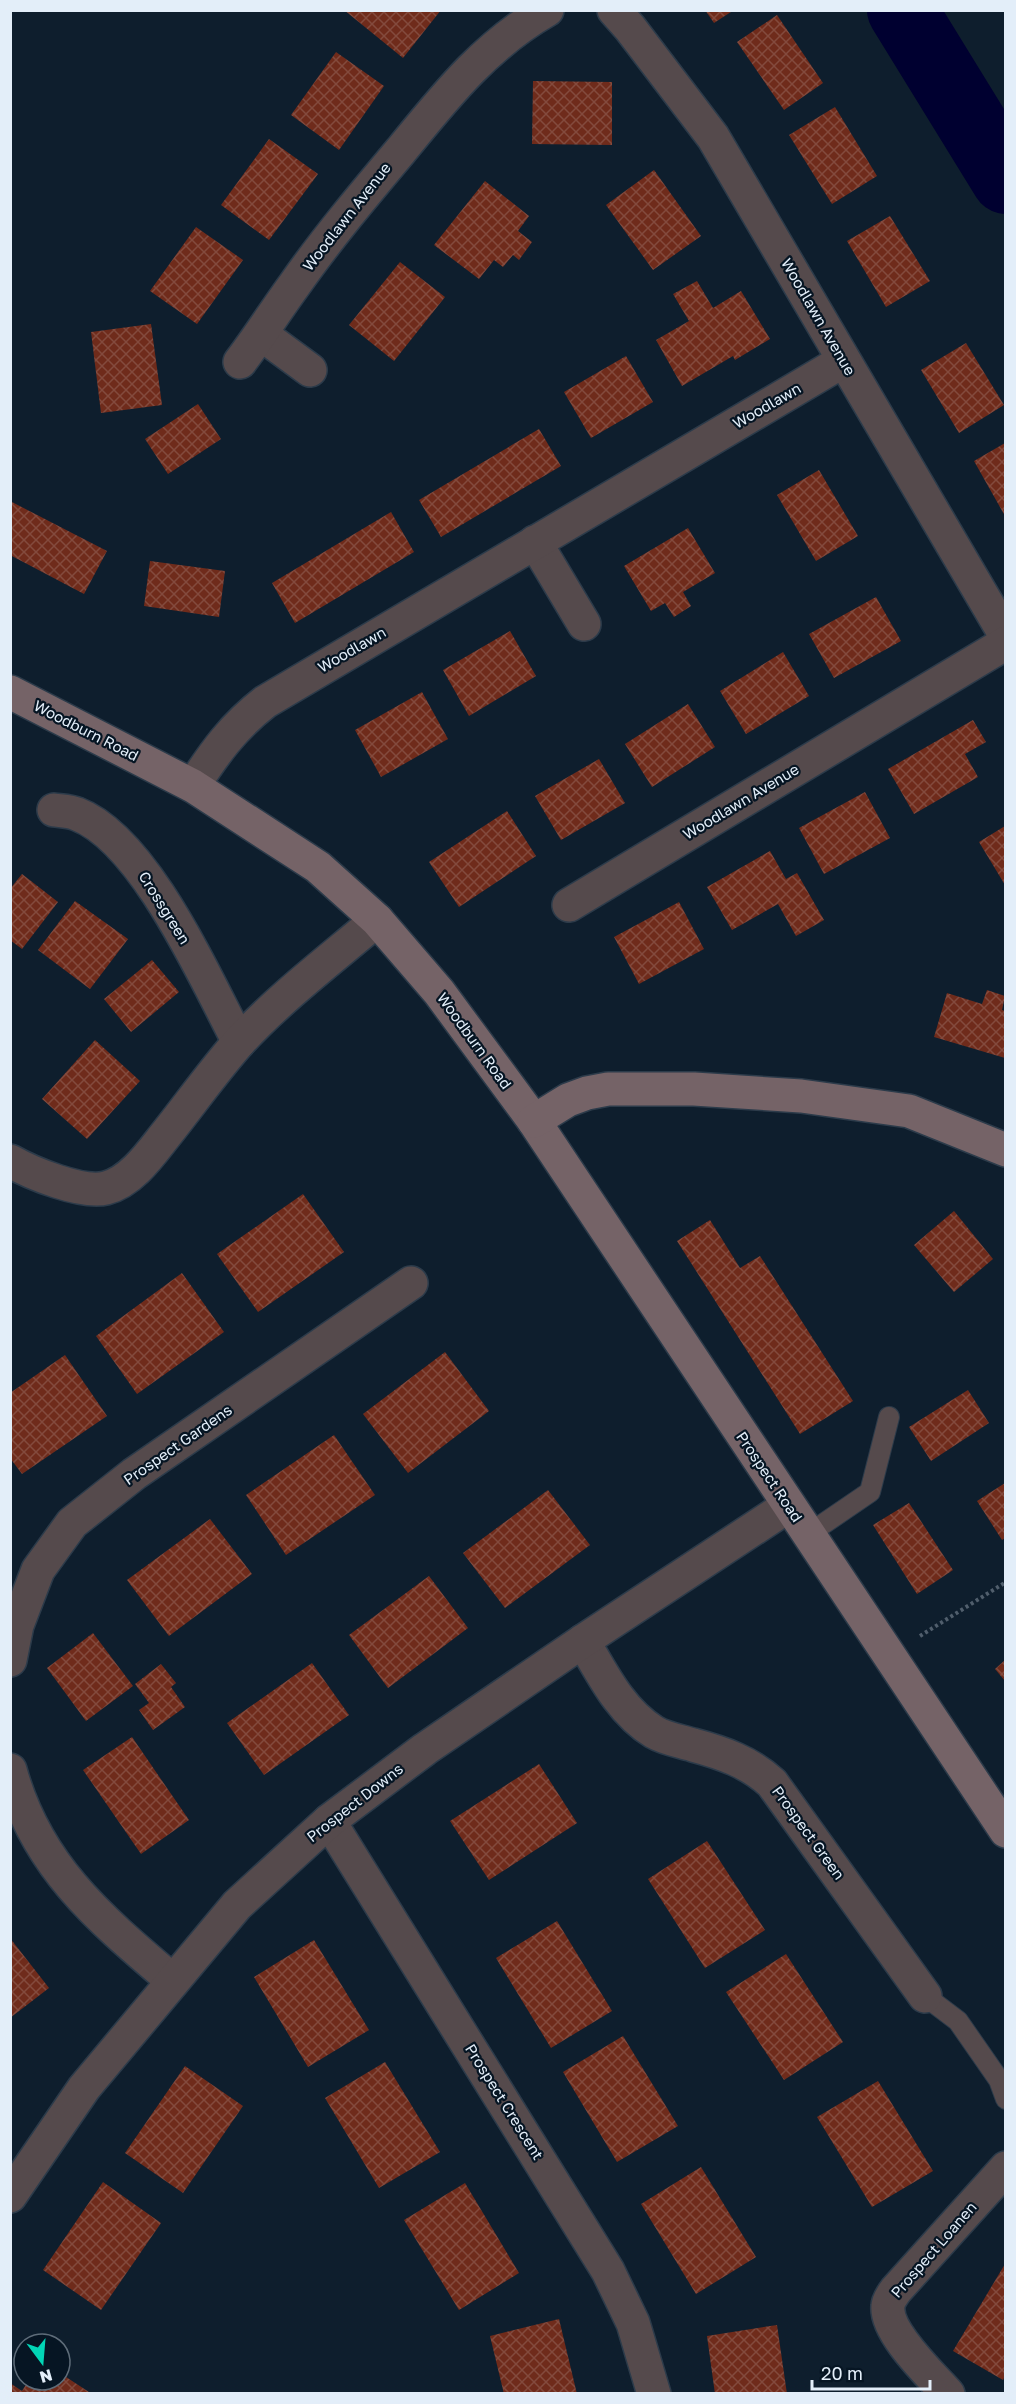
<svg xmlns="http://www.w3.org/2000/svg" width="1016" height="2404" font-family="'Golos Text',sans-serif">
	<style>
		.lines { fill: none; stroke-linecap: round; stroke-linejoin: round }
		.river { stroke: #000030; stroke-width: 70 }
		.building { fill: url(#building-cross-hatch) }
		.lane-casing { stroke: #2c3b4a; stroke-width: 22 }
		.street-casing { stroke: #2c3b4a; stroke-width: 36 }
		.secondary-casing { stroke: #2c3b4a; stroke-width: 36 }
		.path { stroke: #505e6c; stroke-width: 4; stroke-dasharray: 3 3; stroke-linecap: butt }
		.lane { stroke: #554a4c; stroke-width: 20 }
		.street { stroke: #554a4c; stroke-width: 33 }
		.secondary { stroke: #756367; stroke-width: 33 }
		.labels { text-anchor: middle; stroke-width: 4.5; stroke-linejoin: round; paint-order: stroke }
		.street-label { font-size: 15px; fill: #e3eef9; stroke: #061523 }
	</style>
	<defs>
		<pattern id="building-cross-hatch" width="8" height="8" patternUnits="userSpaceOnUse" patternTransform="scale(1.5)"><rect width="8" height="8" fill="#6f2b1b"/><path d="M0 0l8 8M0 8l8-8" fill="none" stroke="#834a3d"/></pattern>
	</defs>
	<rect width="100%" height="100%" fill="#0e1e2d"/>
	<g class="lines">
		<polyline class="river" points="902,10 1006,179"/>
	</g>
	<g class="building">
		<polygon points="344,10 441,10 403,58"/>
		<polygon points="705,10 734,10 714,23"/>
		<polygon points="777,15 823,83 784,110 737,42"/>
		<polygon points="336,52 384,86 339,150 291,115"/>
		<polygon points="533,81 612,82 612,145 532,144"/>
		<polygon points="835,107 877,176 832,204 789,135"/>
		<polygon points="269,139 318,174 269,240 221,205"/>
		<polygon points="654,170 701,236 653,270 606,205"/>
		<polygon points="485,181 529,216 518,231 532,242 519,260 513,255 503,267 494,260 479,279 434,245"/>
		<polygon points="890,216 930,281 886,307 847,241"/>
		<polygon points="196,227 243,260 197,324 150,291"/>
		<polygon points="400,262 445,297 394,361 349,325"/>
		<polygon points="697,281 713,308 741,291 770,339 735,360 733,356 682,386 656,340 689,321 673,294"/>
		<polygon points="151,324 162,405 101,413 91,332"/>
		<polygon points="966,343 1004,405 959,433 921,370"/>
		<polygon points="626,356 653,402 591,438 564,392"/>
		<polygon points="198,404 221,439 168,474 145,439"/>
		<polygon points="539,429 561,466 441,537 419,500"/>
		<polygon points="1005,443 1005,516 974,461"/>
		<polygon points="819,470 858,536 816,561 777,495"/>
		<polygon points="10,501 107,551 84,594 10,555"/>
		<polygon points="391,512 414,552 295,623 272,583"/>
		<polygon points="688,528 715,573 683,592 691,606 674,617 665,603 651,611 624,566"/>
		<polygon points="150,561 225,571 219,617 144,606"/>
		<polygon points="876,597 901,641 834,678 809,634"/>
		<polygon points="510,631 536,676 469,716 443,670"/>
		<polygon points="783,652 809,696 746,734 720,691"/>
		<polygon points="422,692 448,739 381,777 355,730"/>
		<polygon points="688,704 715,747 652,787 625,744"/>
		<polygon points="973,720 986,742 965,754 978,777 914,814 888,769"/>
		<polygon points="599,759 625,803 561,840 535,796"/>
		<polygon points="865,792 890,838 824,874 799,828"/>
		<polygon points="507,811 536,856 459,907 429,862"/>
		<polygon points="1005,826 1005,885 979,842"/>
		<polygon points="770,851 786,879 797,873 824,920 796,936 778,904 732,930 707,887"/>
		<polygon points="22,874 58,902 22,949 10,940 10,889"/>
		<polygon points="75,901 128,939 90,989 38,950"/>
		<polygon points="679,902 704,949 639,984 614,937"/>
		<polygon points="152,960 179,992 131,1032 104,999"/>
		<polygon points="987,990 1005,996 1002,1010 1005,1011 1005,1058 934,1037 947,993 982,1004"/>
		<polygon points="95,1040 140,1081 87,1139 42,1099"/>
		<polygon points="303,1194 344,1252 258,1312 217,1254"/>
		<polygon points="954,1211 993,1259 954,1292 914,1245"/>
		<polygon points="710,1220 740,1268 760,1256 853,1401 800,1434 677,1241"/>
		<polygon points="182,1273 224,1332 137,1394 96,1336"/>
		<polygon points="445,1352 489,1411 408,1473 363,1414"/>
		<polygon points="65,1355 107,1416 22,1474 10,1458 10,1393"/>
		<polygon points="968,1390 989,1423 931,1461 909,1427"/>
		<polygon points="334,1435 375,1495 286,1555 246,1495"/>
		<polygon points="1005,1483 1005,1538 1002,1540 977,1501"/>
		<polygon points="548,1490 590,1545 505,1608 463,1553"/>
		<polygon points="909,1503 953,1570 917,1594 873,1525"/>
		<polygon points="210,1519 252,1574 169,1636 127,1580"/>
		<polygon points="429,1576 468,1628 388,1688 349,1635"/>
		<polygon points="93,1633 133,1686 86,1721 47,1668"/>
		<polygon points="1005,1660 1005,1681 995,1669"/>
		<polygon points="312,1663 349,1715 264,1775 227,1723"/>
		<polygon points="161,1664 176,1683 171,1687 185,1707 153,1730 139,1710 149,1703 135,1684"/>
		<polygon points="132,1737 189,1820 141,1854 83,1770"/>
		<polygon points="539,1764 577,1823 489,1880 450,1821"/>
		<polygon points="707,1841 765,1930 705,1968 648,1879"/>
		<polygon points="557,1921 612,2011 551,2048 496,1958"/>
		<polygon points="10,1938 49,1988 10,2018"/>
		<polygon points="314,1940 369,2030 308,2067 254,1977"/>
		<polygon points="786,1954 843,2042 784,2080 726,1992"/>
		<polygon points="623,2036 678,2126 617,2162 563,2072"/>
		<polygon points="385,2062 440,2152 379,2188 325,2098"/>
		<polygon points="185,2066 243,2106 183,2193 125,2153"/>
		<polygon points="878,2081 933,2171 872,2207 817,2117"/>
		<polygon points="701,2167 756,2257 696,2294 641,2204"/>
		<polygon points="103,2182 161,2223 101,2310 43,2270"/>
		<polygon points="465,2183 519,2273 459,2310 404,2220"/>
		<polygon points="1005,2264 1005,2376 1003,2380 953,2351"/>
		<polygon points="559,2319 577,2394 504,2394 490,2336"/>
		<polygon points="777,2325 787,2394 715,2394 707,2336"/>
		<polygon points="60,2373 92,2394 10,2394 10,2383 22,2391 29,2380 60,2380"/>
	</g>
	<g class="lines">
		<defs>
			<g id="lane">
				<polyline points="807,1535 870,1492 889,1417"/>
				<polyline points="925,1996 958,2021 999,2080 1006,2099"/>
			</g>
			<g id="street">
				<polyline points="614,10 630,28 713,137 1006,636"/>
				<polyline points="261,334 310,370"/>
				<path d="M240,362C259,337 276,310 295,284C328,237 366,192 403,148C447,94 486,45 547,10"/>
				<polyline points="535,542 584,624"/>
				<path d="M193,786C215,752 233,727 265,702L843,361"/>
				<path d="M54,810C62,811 70,811 77,814C145,840 206,980 239,1042"/>
				<polyline points="569,905 1006,643"/>
				<path d="M10,1161C31,1173 82,1194 106,1188C130,1182 149,1156 163,1138C188,1107 214,1070 240,1041C281,997 331,959 377,920"/>
				<path d="M583,1641C602,1673 620,1711 654,1732C666,1739 680,1741 693,1745C723,1753 749,1762 772,1783L925,1996"/>
				<polyline points="10,1660 17,1625 38,1570 72,1523 134,1474 411,1283"/>
				<path d="M10,1770C36,1866 100,1919 173,1981"/>
				<polyline points="329,1821 608,2271 633,2323 654,2394"/>
				<polyline points="10,2196 84,2088 237,1905 329,1821 425,1749 583,1641 788,1506"/>
				<path d="M948,2394C931,2375 885,2332 888,2306C888,2301 893,2294 896,2290L1006,2168"/>
			</g>
			<g id="secondary">
				<polyline points="10,692 193,786 318,867 377,920 439,992 534,1121 1006,1831"/>
				<polyline points="534,1121 568,1100 587,1093 608,1089 694,1089 801,1096 909,1111 1006,1150"/>
			</g>
		</defs>
		<use href="#lane" class="lane-casing"/>
		<use href="#street" class="street-casing"/>
		<use href="#secondary" class="secondary-casing"/>
		<polyline class="path" points="920,1636 1006,1582"/>
		<use href="#lane" class="lane"/>
		<use href="#street" class="street"/>
		<use href="#secondary" class="secondary"/>
	</g>
	<g class="labels">
		<g class="street-label">
			<text transform="translate(347 217) rotate(-52)" y="5">Woodlawn Avenue</text>
			<text transform="translate(818 317) rotate(60)" y="5">Woodlawn Avenue</text>
			<text transform="translate(767 406) rotate(-30)" y="5">Woodlawn</text>
			<text transform="translate(352 650) rotate(-30)" y="5">Woodlawn</text>
			<text transform="translate(86 731) rotate(27)" y="5">Woodburn Road</text>
			<text transform="translate(741 802) rotate(-31)" y="5">Woodlawn Avenue</text>
			<text transform="translate(164 908) rotate(58)" y="5">Crossgreen</text>
			<text transform="translate(474 1041) rotate(54)" y="5">Woodburn Road</text>
			<text transform="translate(178 1445) rotate(-35)" y="5">Prospect Gardens</text>
			<text transform="translate(769 1477) rotate(56)" y="5">Prospect Road</text>
			<text transform="translate(355 1803) rotate(-38)" y="5">Prospect Downs</text>
			<text transform="translate(808 1833) rotate(54)" y="5">Prospect Green</text>
			<text transform="translate(504 2102) rotate(58)" y="5">Prospect Crescent</text>
			<text transform="translate(934 2250) rotate(-49)" y="5">Prospect Loanen</text>
		</g>
	</g>
	<rect width="1016" height="2404" fill="none" stroke="#e3eef9" stroke-width="24"/>
	<g transform="translate(42 2362) rotate(164)"><circle r="28" fill="#061523" stroke="#5e6c79" stroke-width="1.5"/>
	<path d="M0-4.5L10 22L0 15L-10 22Z" fill="#02d5b6"/>
	<text y="-9" font-size="16" font-weight="bold" text-anchor="middle" fill="#e3eef9">N</text>
	</g>
	<path d="M812 2380v9h118v-9" fill="none" stroke="#e3eef9" stroke-width="3"/>
	<text x="821" y="2380" font-size="18" fill="#e3eef9" stroke="#061523" stroke-width="4.5" paint-order="stroke">20 m</text>
</svg>
